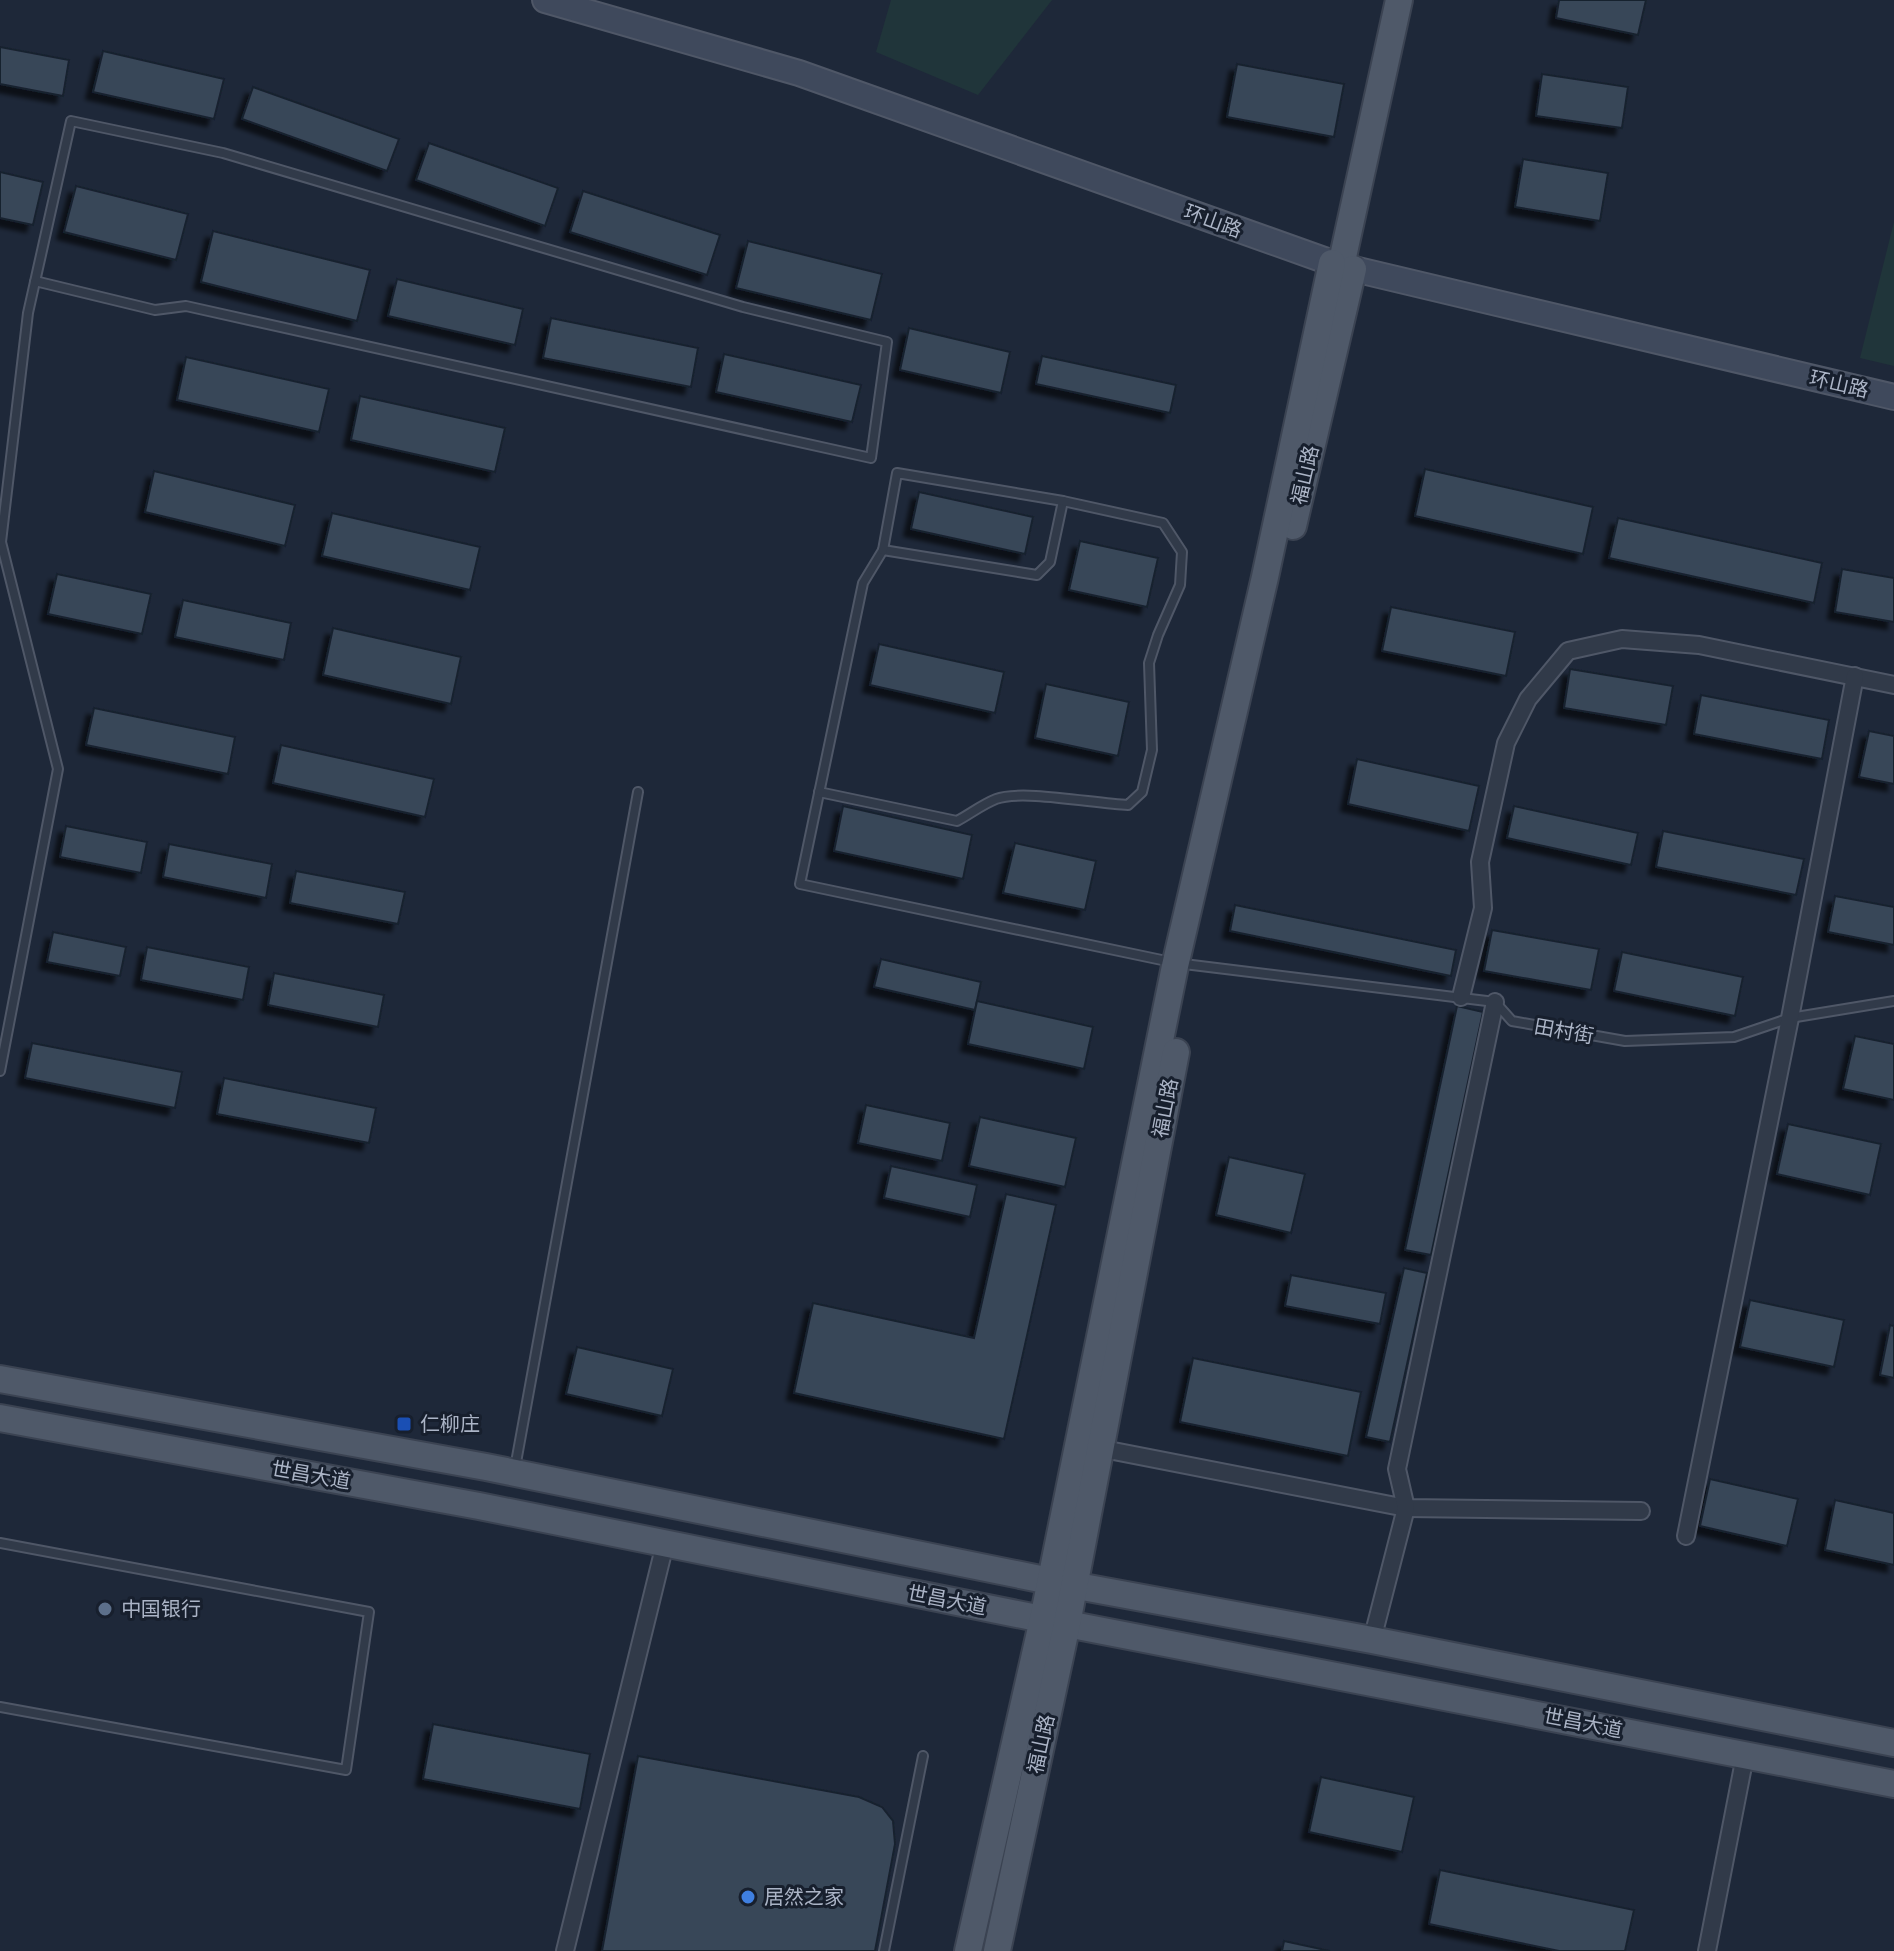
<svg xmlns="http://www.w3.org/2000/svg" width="1894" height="1951" font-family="'Open Sans','Noto Sans SC',sans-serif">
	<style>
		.green { fill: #20353a }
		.building { fill: #394659; stroke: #19212f; stroke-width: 2; filter: url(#shadow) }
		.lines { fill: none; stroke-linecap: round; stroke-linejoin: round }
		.service-casing { stroke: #4f5767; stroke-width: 12 }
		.minor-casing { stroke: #4f5767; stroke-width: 20 }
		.secondary-casing { stroke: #4f5767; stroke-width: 28 }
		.primary-casing { stroke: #3b4352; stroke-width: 30 }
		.service { stroke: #313a49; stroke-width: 8 }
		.minor { stroke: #313a49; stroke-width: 16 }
		.secondary { stroke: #3f495c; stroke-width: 24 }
		.primary { stroke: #4f5969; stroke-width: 26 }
		.transit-dot { fill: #1a4fb4; stroke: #171f2d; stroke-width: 3 }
		.service-dot { fill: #5c6f8a; stroke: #171f2d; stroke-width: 3 }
		.shop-dot { fill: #3f7fe0; stroke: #171f2d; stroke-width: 3 }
		.labels { text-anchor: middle; stroke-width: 6; stroke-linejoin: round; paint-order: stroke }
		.street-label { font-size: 20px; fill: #abb4c6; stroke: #171f2d }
		.poi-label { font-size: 20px; fill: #abb4c6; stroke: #171f2d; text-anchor: start }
	</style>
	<defs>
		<filter id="shadow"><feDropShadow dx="-7" dy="7" stdDeviation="2" flood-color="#0009"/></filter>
	</defs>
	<rect width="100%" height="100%" fill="#1e2839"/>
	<g class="green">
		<polygon points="891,0 1052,0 978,95 876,52"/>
		<polygon points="1894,222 1894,366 1860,358"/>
	</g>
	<g class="building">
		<polygon points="1559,0 1646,0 1638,35 1556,18"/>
		<polygon points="0,47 69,60 63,96 0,84"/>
		<polygon points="103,51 224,79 214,119 93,92"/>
		<polygon points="1237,64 1344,84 1334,137 1227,117"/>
		<polygon points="1542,74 1628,87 1622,128 1536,116"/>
		<polygon points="253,87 399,139 387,171 242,119"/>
		<polygon points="429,143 558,188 545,226 416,180"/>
		<polygon points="1523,159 1608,173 1600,221 1515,207"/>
		<polygon points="0,172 43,182 33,225 0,218"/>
		<polygon points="76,186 188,214 176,260 64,232"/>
		<polygon points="583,191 720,235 707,275 570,232"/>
		<polygon points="213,231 370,270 357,321 201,282"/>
		<polygon points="748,241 882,274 871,320 736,288"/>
		<polygon points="397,279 523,309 515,345 388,316"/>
		<polygon points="551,318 698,348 691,387 543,358"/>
		<polygon points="909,328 1010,352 1001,393 900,370"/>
		<polygon points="724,354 861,385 852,422 716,392"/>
		<polygon points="1042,356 1176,385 1170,413 1036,384"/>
		<polygon points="186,357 329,389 319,432 177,400"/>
		<polygon points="360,396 505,428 495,472 351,440"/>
		<polygon points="1425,469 1593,507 1583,554 1415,516"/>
		<polygon points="154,471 295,505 285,546 145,512"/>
		<polygon points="919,492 1033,517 1025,554 911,529"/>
		<polygon points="332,513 480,547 470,590 322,556"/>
		<polygon points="1618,518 1822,563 1814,603 1609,558"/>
		<polygon points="1080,541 1158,558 1147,607 1069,590"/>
		<polygon points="1842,569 1894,578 1894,622 1835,612"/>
		<polygon points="57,574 151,594 142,634 48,614"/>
		<polygon points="183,600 291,623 284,660 175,637"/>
		<polygon points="1391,607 1515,632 1506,676 1382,651"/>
		<polygon points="333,628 461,657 451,704 323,675"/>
		<polygon points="879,644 1004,672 995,713 870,685"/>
		<polygon points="1570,669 1673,686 1666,725 1564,708"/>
		<polygon points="1046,684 1129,702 1118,756 1035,738"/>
		<polygon points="1701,695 1829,720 1822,759 1694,734"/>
		<polygon points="94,708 235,737 228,774 86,745"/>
		<polygon points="1869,731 1894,736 1894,784 1859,777"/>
		<polygon points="281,745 434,779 425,817 273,783"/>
		<polygon points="1357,759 1479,786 1469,831 1348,804"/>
		<polygon points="843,806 972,835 963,879 834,851"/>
		<polygon points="1514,806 1638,833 1631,865 1507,838"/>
		<polygon points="66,826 147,842 141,873 60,857"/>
		<polygon points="1663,831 1804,859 1796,895 1656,867"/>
		<polygon points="1015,843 1096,861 1085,910 1003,893"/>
		<polygon points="169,844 272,864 266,898 163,877"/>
		<polygon points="296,871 405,892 398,924 290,903"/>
		<polygon points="1835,896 1894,907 1894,945 1828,932"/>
		<polygon points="1235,905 1456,950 1451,976 1230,931"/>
		<polygon points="1492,930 1599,949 1591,990 1484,971"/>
		<polygon points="53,932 126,947 120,976 47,962"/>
		<polygon points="147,947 249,967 243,1000 141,980"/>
		<polygon points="1622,952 1743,977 1735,1016 1614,991"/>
		<polygon points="881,959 981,982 975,1010 874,987"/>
		<polygon points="274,973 384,995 378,1027 268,1005"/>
		<polygon points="977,1001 1093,1027 1084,1069 968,1044"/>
		<polygon points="1457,1006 1483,1012 1431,1255 1405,1250"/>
		<polygon points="1855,1036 1894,1044 1894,1100 1843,1089"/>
		<polygon points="32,1043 182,1072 175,1108 25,1078"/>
		<polygon points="224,1078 376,1108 369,1143 217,1114"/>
		<polygon points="866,1105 950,1123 942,1161 858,1143"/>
		<polygon points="980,1117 1076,1138 1065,1187 969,1166"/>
		<polygon points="1788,1124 1881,1144 1870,1195 1777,1174"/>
		<polygon points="1229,1157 1305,1174 1291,1233 1216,1215"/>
		<polygon points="891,1166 977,1185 970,1217 884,1198"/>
		<polygon points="1006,1194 1056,1205 1004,1439 794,1393 813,1303 974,1338"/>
		<polygon points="1404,1268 1427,1273 1390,1442 1366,1437"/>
		<polygon points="1291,1275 1386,1293 1380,1324 1285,1306"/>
		<polygon points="1750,1300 1844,1320 1834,1367 1740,1347"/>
		<polygon points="1890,1325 1894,1326 1894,1378 1880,1375"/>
		<polygon points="577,1347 673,1369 662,1416 566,1394"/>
		<polygon points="1193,1358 1361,1392 1348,1456 1180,1422"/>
		<polygon points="1710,1479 1798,1499 1787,1546 1700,1526"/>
		<polygon points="1835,1500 1894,1513 1894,1565 1825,1550"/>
		<polygon points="433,1724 590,1754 580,1809 423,1779"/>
		<polygon points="638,1756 859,1797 882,1807 893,1821 895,1844 875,1951 602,1951"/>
		<polygon points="1321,1777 1414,1797 1402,1852 1309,1832"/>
		<polygon points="1440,1870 1634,1910 1625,1951 1559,1951 1429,1924"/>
		<polygon points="1284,1941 1330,1951 1282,1951"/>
	</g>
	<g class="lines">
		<defs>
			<g id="service">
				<polyline points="1063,501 1050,562 1037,575 883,550 863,583 800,884 1176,963 1495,1002 1512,1021 1625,1041 1734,1037 1790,1018 1894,1001"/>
				<path d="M819,792L957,821C970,814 983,804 996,799C1022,789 1096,804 1128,805L1142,792L1152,750L1149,663L1158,635L1180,585L1182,552L1163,523L1063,501L897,473L883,550"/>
				<polyline points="0,1071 58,769 1,542 28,313 71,121 223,153 743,307 887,342 871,458 186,306 155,310 35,281"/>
				<polyline points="515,1468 638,792"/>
				<polyline points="0,1543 369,1612 346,1770 0,1707"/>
				<polyline points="884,1951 923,1756"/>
			</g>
			<g id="minor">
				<polyline points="1461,997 1483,908 1480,862 1506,743 1528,699 1568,651 1622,639 1699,645 1894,685"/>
				<polyline points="1093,1447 1406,1508 1641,1511"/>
				<polyline points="1686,1536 1790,1018 1855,676"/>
				<polyline points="1372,1640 1406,1508 1397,1469 1495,1002"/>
				<polyline points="565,1951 665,1544"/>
				<polyline points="1707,1951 1745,1756"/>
			</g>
			<polyline id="secondary" points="545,0 799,73 1341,266 1894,397"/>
			<g id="primary">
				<polyline points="1341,266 1399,0"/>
				<polyline points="1293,526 1353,269"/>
				<polyline points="0,1379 486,1467 1050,1581 1372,1640 1894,1743"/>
				<polyline points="0,1418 479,1506 1067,1624 1894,1784"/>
				<polyline points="968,1951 1043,1619 1175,966 1265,577 1332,263"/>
				<polyline points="997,1951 1067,1624 1176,1052"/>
			</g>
		</defs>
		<use href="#service" class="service-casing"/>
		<use href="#minor" class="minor-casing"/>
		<use href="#secondary" class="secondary-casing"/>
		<use href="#primary" class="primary-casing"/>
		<use href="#service" class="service"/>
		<use href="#minor" class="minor"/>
		<use href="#secondary" class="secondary"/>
		<use href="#primary" class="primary"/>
	</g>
	<rect class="transit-dot" x="396" y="1416" width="16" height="16" rx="4"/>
	<circle class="service-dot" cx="105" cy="1609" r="8"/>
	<circle class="shop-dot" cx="748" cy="1897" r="8"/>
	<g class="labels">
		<g class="street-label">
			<text transform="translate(1213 221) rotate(20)" y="7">环山路</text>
			<text transform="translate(1839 384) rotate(13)" y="7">环山路</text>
			<text transform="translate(1305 475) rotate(-77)" y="7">福山路</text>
			<text transform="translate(1564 1031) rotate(10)" y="7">田村街</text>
			<text transform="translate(1165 1108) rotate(-79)" y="7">福山路</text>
			<text transform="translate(311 1475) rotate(10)" y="7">世昌大道</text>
			<text transform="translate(947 1600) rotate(11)" y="7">世昌大道</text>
			<text transform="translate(1583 1723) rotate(11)" y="7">世昌大道</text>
			<text transform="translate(1041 1744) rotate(-78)" y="7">福山路</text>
		</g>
		<g class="poi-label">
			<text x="420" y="1431">仁柳庄</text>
			<text x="121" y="1616">中国银行</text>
			<text x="764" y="1904">居然之家</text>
		</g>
	</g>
</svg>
